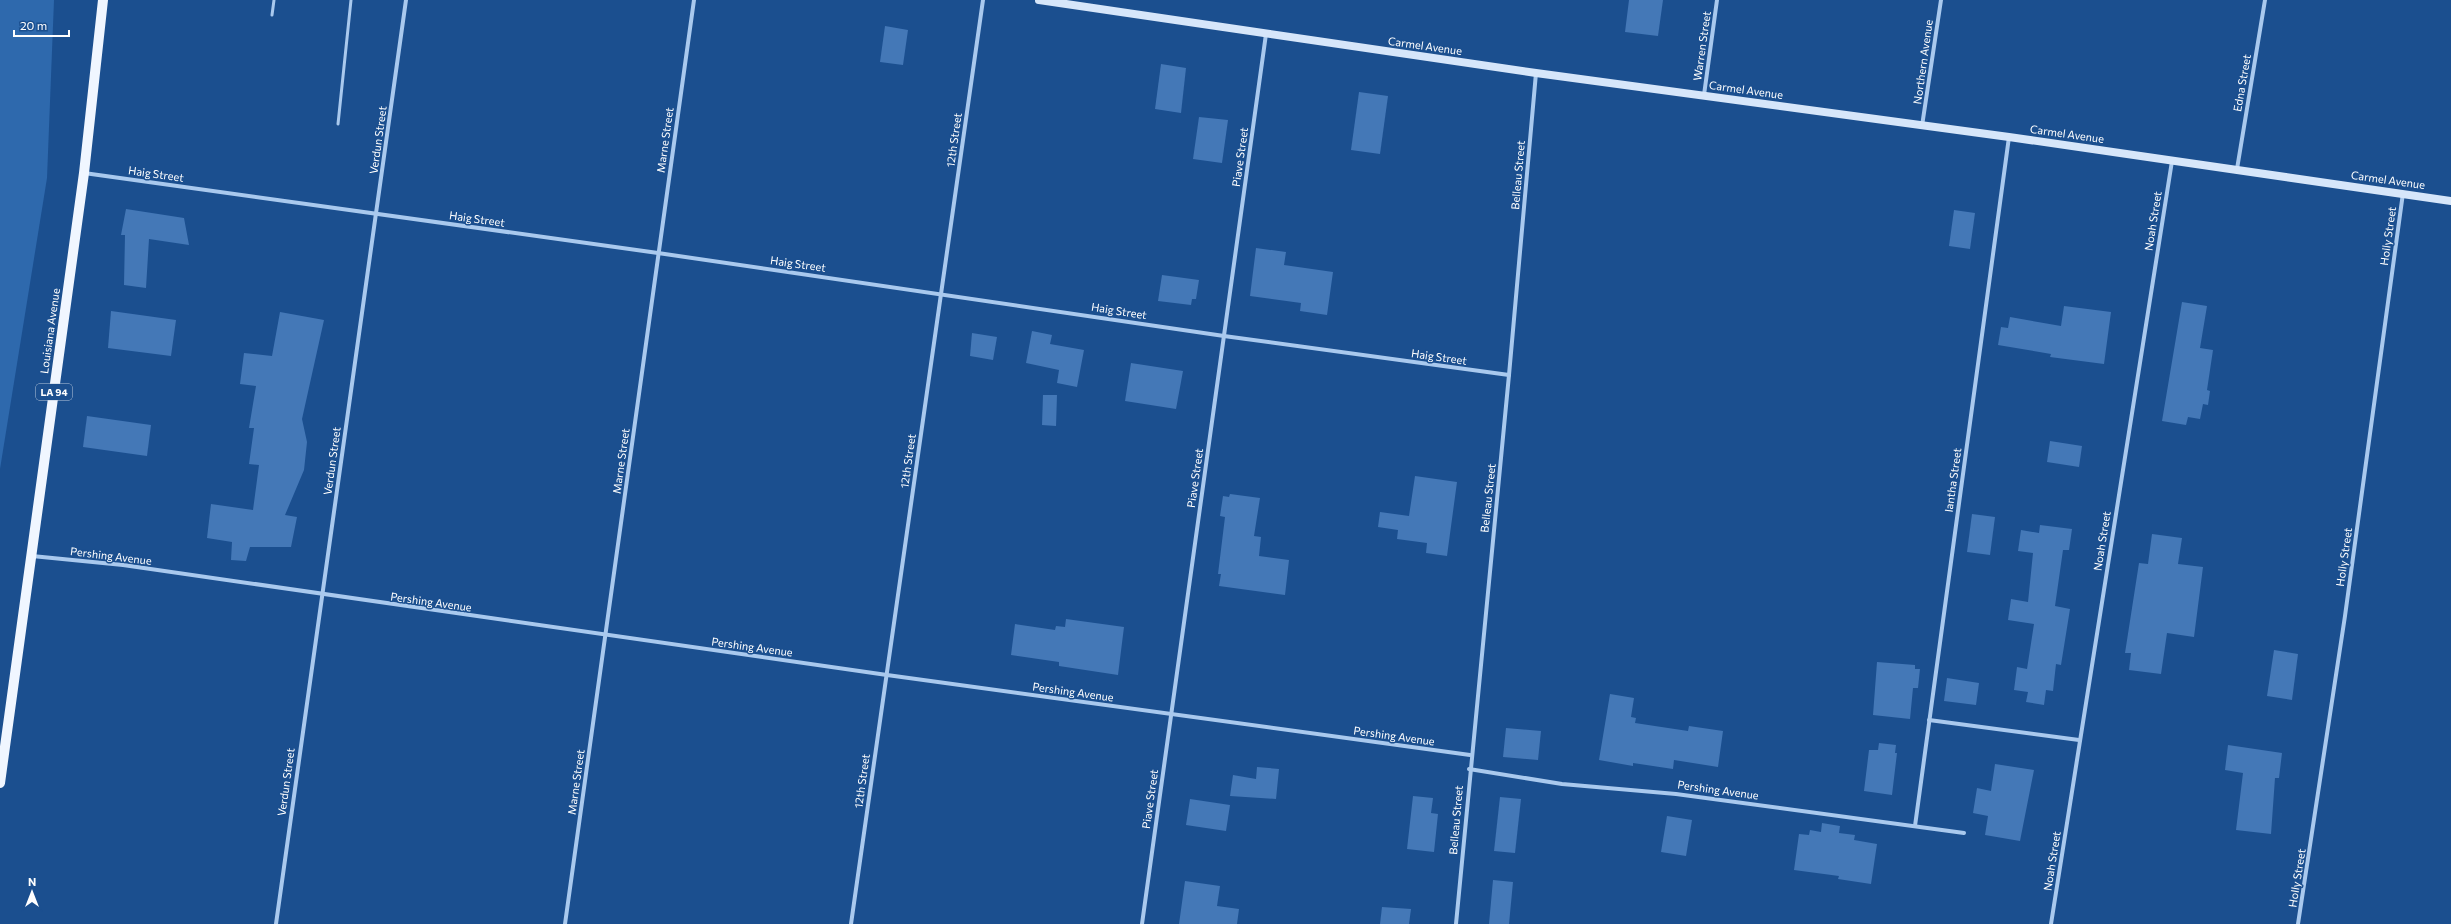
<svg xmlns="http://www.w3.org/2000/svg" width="2451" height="924" font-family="Commissioner,sans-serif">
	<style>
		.green { fill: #2e69ad }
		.building { fill: #4478b7 }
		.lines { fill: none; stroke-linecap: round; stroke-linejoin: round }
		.service { stroke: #a9c9ee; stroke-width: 3 }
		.minor { stroke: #a9c9ee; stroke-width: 4 }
		.secondary { stroke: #d6e6fa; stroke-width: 8 }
		.primary { stroke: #f0f6ff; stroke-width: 10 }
		.labels { text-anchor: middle; stroke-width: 3; stroke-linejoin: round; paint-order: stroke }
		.shield { fill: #1b4f8f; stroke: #bbcadd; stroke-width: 1 }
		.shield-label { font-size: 10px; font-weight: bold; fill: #fff }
		.street-label { font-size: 11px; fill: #fff; stroke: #1b4f8f }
	</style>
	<rect width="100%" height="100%" fill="#1b4f8f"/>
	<polygon class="green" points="0,0 54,0 47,178 0,469"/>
	<g class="building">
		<polygon points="1629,0 1663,0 1658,36 1625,32"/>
		<polygon points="885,26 908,30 903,65 880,62"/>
		<polygon points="1161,64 1186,68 1181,113 1155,109"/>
		<polygon points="1359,92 1388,96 1380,154 1351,150"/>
		<polygon points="1199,117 1228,120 1222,163 1193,159"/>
		<polygon points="126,209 184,218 189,245 149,239 146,288 124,285 125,235 121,235"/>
		<polygon points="1954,210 1975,213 1970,249 1949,246"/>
		<polygon points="1256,248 1286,252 1284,265 1333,272 1327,315 1300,311 1301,303 1250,296"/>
		<polygon points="1162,275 1199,280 1196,299 1192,299 1191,305 1158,301"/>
		<polygon points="2182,302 2207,306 2200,348 2213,350 2207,390 2210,391 2208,405 2203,404 2200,419 2188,417 2186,425 2162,421"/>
		<polygon points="2064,306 2111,312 2104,364 2050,357 2051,354 1998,345 2001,327 2008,328 2010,317 2061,326"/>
		<polygon points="111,311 176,320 171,356 108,348"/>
		<polygon points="280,312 324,320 302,419 307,442 304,470 285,515 297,517 291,547 250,547 246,561 231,560 232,542 207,538 211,504 253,510 259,465 249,464 254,428 249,428 256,386 240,384 244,353 272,356"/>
		<polygon points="1032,331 1052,335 1050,344 1084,350 1077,387 1057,383 1059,370 1026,363"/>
		<polygon points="972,333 997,337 993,360 970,356"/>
		<polygon points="1131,363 1183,371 1176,409 1125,401"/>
		<polygon points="1043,395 1057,395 1056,426 1042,425"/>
		<polygon points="87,416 151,425 147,456 83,447"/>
		<polygon points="2050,441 2082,446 2079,467 2047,462"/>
		<polygon points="1415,476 1457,482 1447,556 1426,553 1427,543 1397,539 1398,530 1378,527 1380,512 1409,516"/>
		<polygon points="1230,494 1260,498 1254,536 1261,537 1259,556 1289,560 1285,595 1219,586 1221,574 1218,574 1225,517 1220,516 1223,496 1229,497"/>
		<polygon points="1972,514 1995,517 1990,555 1967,552"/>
		<polygon points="2040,525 2072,529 2069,550 2063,550 2055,606 2070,609 2061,665 2056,664 2053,691 2046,690 2044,705 2026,702 2028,692 2014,690 2017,667 2027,669 2034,624 2008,620 2011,599 2028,602 2033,553 2018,551 2021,530 2039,533"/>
		<polygon points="2152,534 2182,538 2178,564 2203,567 2194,637 2167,633 2161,674 2129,670 2131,653 2125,653 2139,563 2148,564"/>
		<polygon points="1066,619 1124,627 1118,675 1059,666 1059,662 1011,655 1015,624 1055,630 1056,626 1065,627"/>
		<polygon points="2274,650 2298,654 2292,700 2267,696"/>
		<polygon points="1877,662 1915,665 1915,669 1920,669 1918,688 1913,688 1910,719 1873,715"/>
		<polygon points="1947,678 1979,683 1976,705 1944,701"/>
		<polygon points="1610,694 1634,698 1631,717 1636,718 1635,723 1688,731 1689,726 1723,731 1718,767 1674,760 1673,769 1633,763 1633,766 1599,760"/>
		<polygon points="1506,728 1541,731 1538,760 1503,757"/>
		<polygon points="1879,743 1896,745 1895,753 1897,753 1892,795 1864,791 1869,750 1878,750"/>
		<polygon points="2228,745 2282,753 2279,778 2275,778 2271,834 2236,830 2243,773 2225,770"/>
		<polygon points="1995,764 2034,770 2020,841 1985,835 1988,816 1973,813 1977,788 1991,791"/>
		<polygon points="1257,767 1279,769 1276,799 1230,796 1233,775 1256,779"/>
		<polygon points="1413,796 1433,798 1431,813 1438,814 1434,852 1407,849"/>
		<polygon points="1500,797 1521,799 1515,853 1494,851"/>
		<polygon points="1190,799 1230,805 1226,831 1186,825"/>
		<polygon points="1667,816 1692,820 1686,856 1661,852"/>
		<polygon points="1822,823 1840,826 1839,833 1855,835 1854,840 1877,844 1871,884 1838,879 1839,876 1794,870 1799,834 1809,835 1810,830 1821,832"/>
		<polygon points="1493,880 1513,882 1509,924 1489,924"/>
		<polygon points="1185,881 1220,886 1217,906 1239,909 1237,924 1179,924"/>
		<polygon points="1382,907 1411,909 1409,924 1380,924"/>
	</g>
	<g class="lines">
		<g class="service">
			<polyline points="272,15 274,0"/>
			<polyline points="338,124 351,0"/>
		</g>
		<g class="minor">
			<polyline points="1704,95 1717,0"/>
			<polyline points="1922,126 1941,0"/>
			<polyline points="2237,169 2265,0"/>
			<polyline points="84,173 658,253 1224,336 1509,375"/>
			<polyline points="32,556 123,565 887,675 1470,755"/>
			<polyline points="1929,720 2079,740"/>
			<polyline points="1469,769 1562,784 1676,794 1964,833"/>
			<polyline points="1915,826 2009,137"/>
			<polyline points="276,924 406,0"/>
			<polyline points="565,924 694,0"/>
			<polyline points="851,924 983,0"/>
			<polyline points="1142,924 1266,34"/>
			<polyline points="1456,924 1509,375 1536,73"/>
			<polyline points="2051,924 2172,161"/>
			<polyline points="2298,924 2345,616 2403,193"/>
		</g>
		<polyline class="secondary" points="1039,0 1536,73 2009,137 2451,201"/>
		<polyline class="primary" points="0,783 84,173 103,0"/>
	</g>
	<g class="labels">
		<rect class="shield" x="36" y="384" width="36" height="16" rx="3"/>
		<g class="shield-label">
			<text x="54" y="396">LA 94</text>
		</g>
		<g class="street-label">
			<text transform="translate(1425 46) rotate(8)" y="4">Carmel Avenue</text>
			<text transform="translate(1702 46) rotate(-82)" y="4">Warren Street</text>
			<text transform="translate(1923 62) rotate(-82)" y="4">Northern Avenue</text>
			<text transform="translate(2242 83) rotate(-80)" y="4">Edna Street</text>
			<text transform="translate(1746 90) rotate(8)" y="4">Carmel Avenue</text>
			<text transform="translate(2067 134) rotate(8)" y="4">Carmel Avenue</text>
			<text transform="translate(378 140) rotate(-82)" y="4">Verdun Street</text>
			<text transform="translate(665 140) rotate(-82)" y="4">Marne Street</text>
			<text transform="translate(954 140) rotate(-82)" y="4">12th Street</text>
			<text transform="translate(1240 157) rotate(-82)" y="4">Piave Street</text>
			<text transform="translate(156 174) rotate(8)" y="4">Haig Street</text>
			<text transform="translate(1518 175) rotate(-85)" y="4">Belleau Street</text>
			<text transform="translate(2388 180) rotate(8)" y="4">Carmel Avenue</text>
			<text transform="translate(477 219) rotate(8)" y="4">Haig Street</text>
			<text transform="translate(2153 221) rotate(-81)" y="4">Noah Street</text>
			<text transform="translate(2388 236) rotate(-82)" y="4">Holly Street</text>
			<text transform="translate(798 264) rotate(8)" y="4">Haig Street</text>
			<text transform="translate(1119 311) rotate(9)" y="4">Haig Street</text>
			<text transform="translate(50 331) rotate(-82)" y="4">Louisiana Avenue</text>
			<text transform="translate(1439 357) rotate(8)" y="4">Haig Street</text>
			<text transform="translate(332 461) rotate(-82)" y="4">Verdun Street</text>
			<text transform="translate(621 461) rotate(-82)" y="4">Marne Street</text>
			<text transform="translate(908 461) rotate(-82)" y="4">12th Street</text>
			<text transform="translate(1195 478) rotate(-82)" y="4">Piave Street</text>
			<text transform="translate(1953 480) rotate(-82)" y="4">Iantha Street</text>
			<text transform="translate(1488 498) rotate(-84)" y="4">Belleau Street</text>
			<text transform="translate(2102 541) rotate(-81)" y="4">Noah Street</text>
			<text transform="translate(111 556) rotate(7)" y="4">Pershing Avenue</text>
			<text transform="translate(2344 557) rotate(-82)" y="4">Holly Street</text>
			<text transform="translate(431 602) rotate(8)" y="4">Pershing Avenue</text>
			<text transform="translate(752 647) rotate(8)" y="4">Pershing Avenue</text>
			<text transform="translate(1073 692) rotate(8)" y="4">Pershing Avenue</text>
			<text transform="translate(1394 736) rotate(8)" y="4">Pershing Avenue</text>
			<text transform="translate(862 781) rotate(-82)" y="4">12th Street</text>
			<text transform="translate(286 782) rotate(-82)" y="4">Verdun Street</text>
			<text transform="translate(576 782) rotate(-82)" y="4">Marne Street</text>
			<text transform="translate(1718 790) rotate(8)" y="4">Pershing Avenue</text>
			<text transform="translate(1150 799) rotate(-82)" y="4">Piave Street</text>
			<text transform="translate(1456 820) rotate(-85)" y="4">Belleau Street</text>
			<text transform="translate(2052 861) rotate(-81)" y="4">Noah Street</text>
			<text transform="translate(2297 878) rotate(-81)" y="4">Holly Street</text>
		</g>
	</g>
	<g transform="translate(32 892)" stroke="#1b4f8f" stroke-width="3" paint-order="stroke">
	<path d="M0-3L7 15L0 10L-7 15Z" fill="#ffffff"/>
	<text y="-6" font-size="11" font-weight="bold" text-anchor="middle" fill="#ffffff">N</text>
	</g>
	<path d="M14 30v6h55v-6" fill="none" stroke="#ffffff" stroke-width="2"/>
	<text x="20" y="30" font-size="12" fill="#ffffff" stroke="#1b4f8f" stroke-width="3" paint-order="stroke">20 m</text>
</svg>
